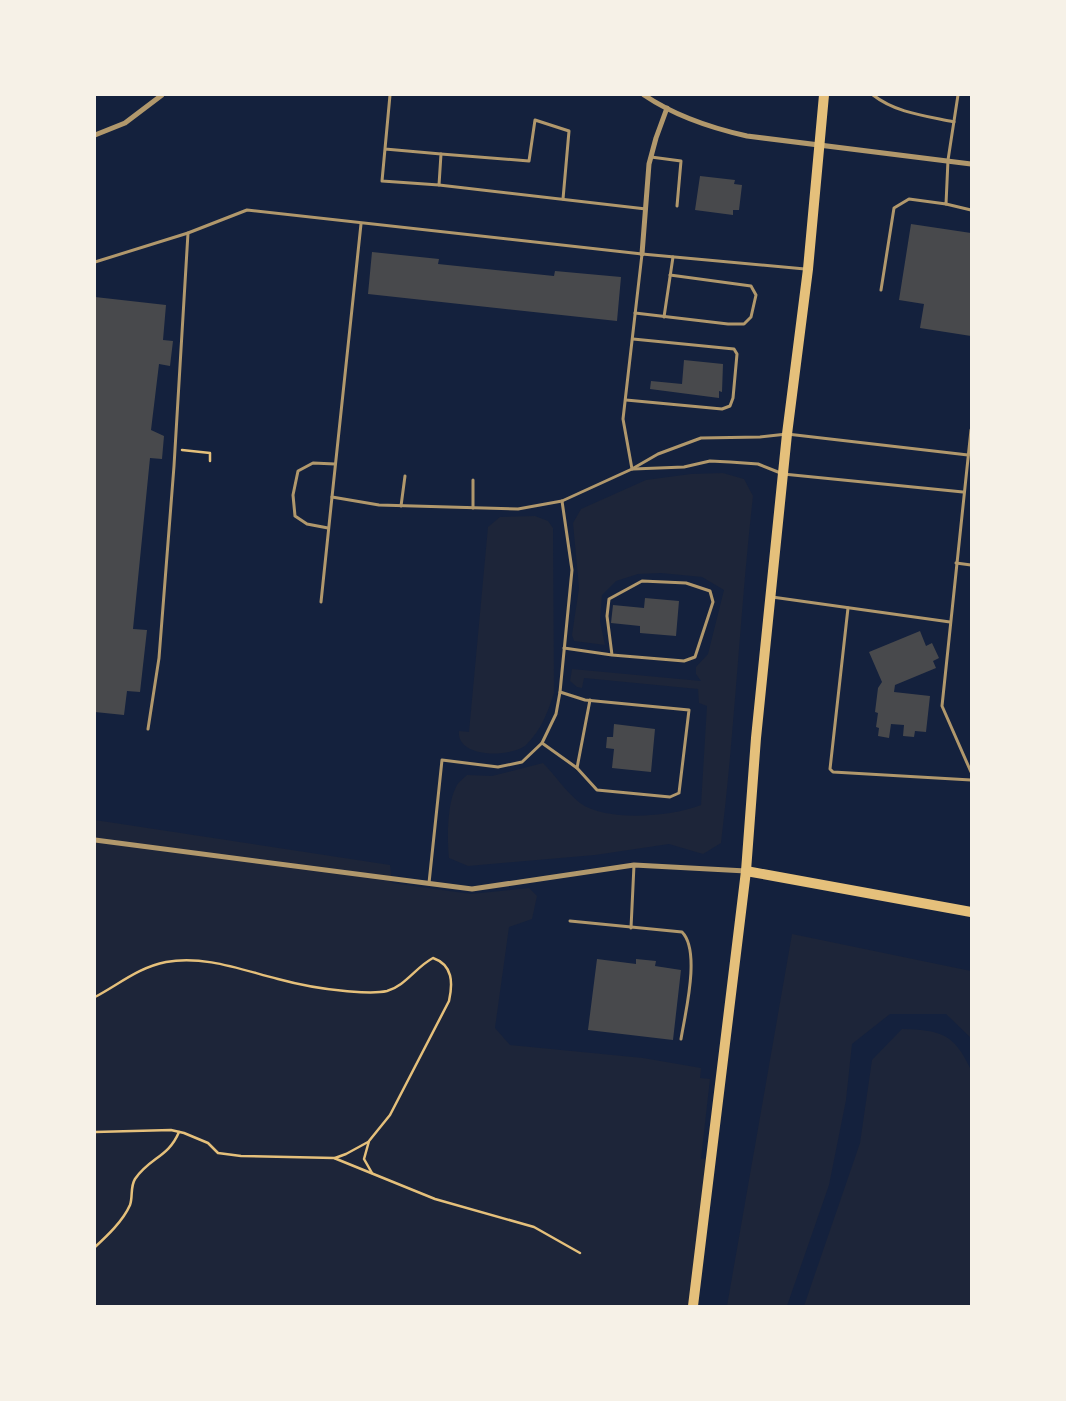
<svg xmlns="http://www.w3.org/2000/svg" width="1066" height="1401" font-family="'Titillium Web',sans-serif">
	<style>
		.green { fill: #1d2539 }
		.building { fill: #48494c }
		.lines { fill: none; stroke-linecap: round; stroke-linejoin: round }
		.path { stroke: #e5c07b; stroke-width: 2.5 }
		.service { stroke: #b1986c; stroke-width: 3 }
		.minor { stroke: #b1986c; stroke-width: 5 }
		.primary { stroke: #e5c07b; stroke-width: 10 }
	</style>
	<rect width="100%" height="100%" fill="#14213d"/>
	<g class="green">
		<path d="M723,473L744,479L753,496C740,612 735,728 721,843L703,854L669,844L595,855L468,866L449,858C447,839 447,804 456,787C458,782 463,779 467,775L492,776L543,763C555,775 566,792 580,803C606,822 671,817 701,805L707,706L699,703L698,689L584,678L582,688L577,687L570,681L572,669L701,681L696,674V667L708,654L724,590L702,577L661,573L638,574L616,581L602,595L600,621L605,645L574,641L572,635L579,588L573,523L581,509L646,480L691,474Z"/>
		<path d="M535,516L548,521L553,528L554,693C548,712 541,730 527,744C513,758 456,759 459,731L469,732L488,527L500,517Z"/>
		<polygon points="95,820 390,865 392,883 471,894 529,888 537,896 532,919 509,927 495,1028 510,1045 643,1058 701,1068 700,1078 710,1079 701,1159 706,1158 691,1306 95,1306"/>
		<polygon points="792,934 971,971 971,1038 946,1014 890,1014 852,1044 846,1100 829,1185 787,1306 727,1306"/>
		<path d="M902,1029C940,1030 954,1033 971,1070V1306H804L860,1143L872,1060Z"/>
	</g>
	<g class="building">
		<polygon points="700,176 735,180 734,184 742,185 739,210 733,210 733,215 695,210"/>
		<polygon points="911,224 971,233 971,336 920,328 924,304 899,300"/>
		<polygon points="372,252 439,259 438,264 554,276 555,271 621,277 617,321 368,294"/>
		<polygon points="95,297 166,305 163,340 173,341 170,366 159,364 151,430 164,436 162,459 150,458 133,629 147,630 140,692 127,691 124,715 95,712"/>
		<polygon points="684,360 723,364 722,392 719,391 719,398 650,389 651,381 682,384"/>
		<polygon points="645,598 679,601 676,636 640,633 640,626 611,623 613,605 644,608"/>
		<polygon points="920,631 926,646 932,643 939,658 933,661 936,668 895,685 894,692 930,696 926,732 915,731 914,737 903,736 904,725 891,724 889,738 878,736 879,728 876,727 878,713 875,712 878,688 882,682 869,652"/>
		<polygon points="614,724 655,729 651,772 612,768 614,749 606,748 607,737 613,737"/>
		<polygon points="597,959 636,964 636,959 656,961 655,966 681,970 673,1040 588,1030"/>
	</g>
	<g class="lines">
		<g class="path">
			<polyline points="182,450 210,453 210,461"/>
			<path d="M95,997C118,985 139,967 166,962C204,955 242,970 278,979C300,985 322,989 345,991C358,992 374,994 387,991C405,986 416,967 433,958C453,965 453,983 449,1001L390,1115L369,1141L364,1159L372,1173"/>
			<polyline points="95,1132 171,1130 184,1133 208,1143 218,1153 241,1156 334,1158 435,1199 534,1227 580,1253"/>
			<polyline points="335,1158 346,1154 368,1142"/>
			<path d="M95,1247C107,1236 123,1221 130,1205C133,1197 130,1187 135,1179C150,1157 168,1158 179,1132"/>
		</g>
		<g class="service">
			<path d="M873,95C896,113 926,116 954,122"/>
			<polyline points="385,149 441,154 439,185 382,181 390,95"/>
			<polyline points="441,154 529,161 535,120 569,131 563,199"/>
			<polyline points="651,157 681,161 677,206"/>
			<polyline points="439,185 646,209"/>
			<polyline points="946,204 971,210"/>
			<polyline points="361,224 332,497 379,505 518,509 562,501 632,469 658,454 701,438 760,437 787,434 968,455"/>
			<polyline points="95,262 188,233 247,210 642,254 805,269"/>
			<polyline points="881,290 894,208 909,199 946,204 948,160 958,95"/>
			<polyline points="635,313 728,324 744,324 751,317 756,295 751,286 670,275"/>
			<polyline points="664,317 673,257"/>
			<polyline points="626,400 722,409 730,406 733,398 737,354 734,349 633,339"/>
			<polyline points="971,430 942,706 971,772"/>
			<polyline points="632,469 623,419 642,254"/>
			<polyline points="633,469 684,467 710,461 730,462 758,464 783,474 963,492"/>
			<polyline points="401,506 405,476"/>
			<polyline points="473,508 473,480"/>
			<polyline points="328,528 307,524 295,516 293,495 298,471 313,463 335,464"/>
			<polyline points="956,563 971,565"/>
			<polyline points="772,597 950,622"/>
			<polyline points="321,602 332,497"/>
			<polyline points="848,608 830,769 833,772 971,780"/>
			<polyline points="564,648 612,655 684,661 695,657 713,602 710,591 686,583 642,581 609,599 607,616 612,655"/>
			<polyline points="148,729 159,658 174,466 188,233"/>
			<polyline points="542,743 577,768 597,790 670,797 679,793 689,710 585,700 560,692"/>
			<polyline points="577,768 590,700"/>
			<polyline points="429,883 442,760 498,767 522,762 542,743 556,714 560,692 572,570 562,501"/>
			<path d="M570,921L682,932C701,951 685,1014 681,1039"/>
			<polyline points="631,928 634,865"/>
		</g>
		<g class="minor">
			<path d="M644,95C675,116 711,128 747,136L971,164"/>
			<polyline points="95,135 125,123 162,95"/>
			<polyline points="642,254 649,164 656,138 667,108"/>
			<polyline points="95,840 472,889 634,865 746,871"/>
		</g>
		<g class="primary">
			<polyline points="746,871 971,912"/>
			<polyline points="693,1306 746,871 756,738 787,434 808,269 824,95"/>
		</g>
	</g>
	<rect width="1066" height="1401" fill="none" stroke="#f6f1e7" stroke-width="192"/>
</svg>
